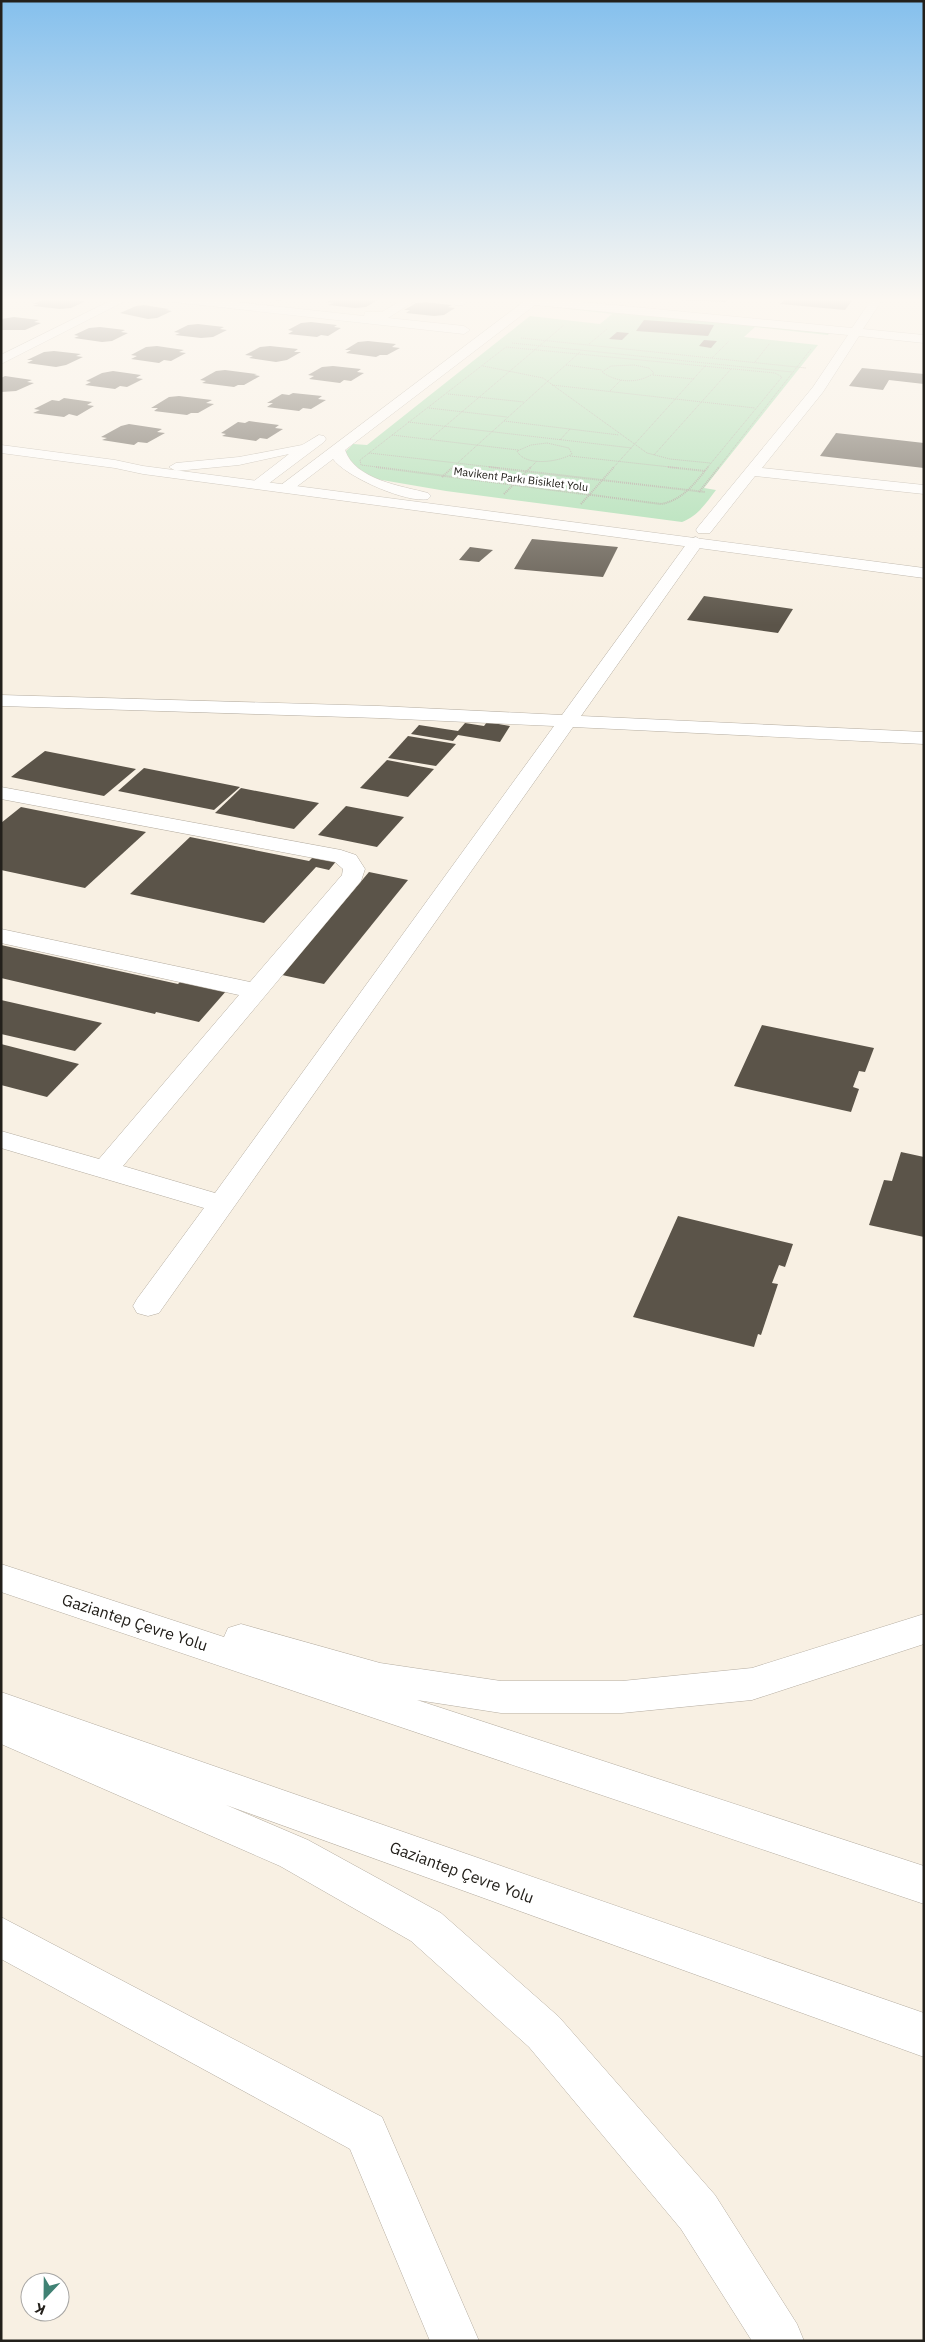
<svg xmlns="http://www.w3.org/2000/svg" width="925" height="2342" font-family="'IBM Plex Sans',sans-serif">
	<style>
		.green { fill: #a3dcad }
		.building { fill: #5b5449 }
		.lines { fill: none; stroke-linecap: round; stroke-linejoin: round }
		.minor-casing { stroke: #b5ada1; stroke-width: 1 }
		.major-casing { stroke: #b5ada1; stroke-width: 1 }
		.highway-casing { stroke: #b5ada1; stroke-width: 1 }
		.path-far1 { stroke: #a29c92; stroke-width: 1; stroke-dasharray: 1 1; stroke-linecap: butt }
		.path { stroke: #a29c92; stroke-width: 2; stroke-dasharray: 1 1; stroke-linecap: butt }
		.minor { fill: #fff; fill-rule: evenodd }
		.major { fill: #fff; fill-rule: evenodd }
		.highway { fill: #fff; fill-rule: evenodd }
		.labels { text-anchor: middle; stroke-width: 5; stroke-linejoin: round; paint-order: stroke }
		.far-street-label { font-size: 11px; fill: #23201b; stroke: #fff }
		.near-street-label { font-size: 16px; fill: #23201b; stroke: #fff }
	</style>
	<rect width="100%" height="100%" fill="#f8f0e3"/>
	<path class="green" d="M545,305L829,333L828,335L755,327L744,337L818,345L704,488L716,490C706,503 698,516 682,522L446,491L376,479L348,466L344,453L353,444L367,445L530,316L600,324L612,314L542,306Z"/>
	<g class="building">
		<polygon points="48,297 74,297 84,299 79,301 86,301 71,308 60,309 33,306 38,304 33,304"/>
		<polygon points="261,297 293,297 279,301"/>
		<polygon points="336,297 375,297 371,300 378,300 366,307 355,308 328,305 333,303 327,302"/>
		<polygon points="588,297 731,297 726,302"/>
		<polygon points="787,297 855,297 845,310 780,304"/>
		<polygon points="425,302 452,305 448,307 455,308 444,315 434,316 406,313 410,310 404,310 416,303"/>
		<polygon points="144,305 169,309 166,310 172,311 157,318 148,319 120,313 136,306"/>
		<polygon points="14,317 39,320 34,322 41,323 25,330 1,330 1,319"/>
		<polygon points="644,320 714,325 708,336 636,331"/>
		<polygon points="311,322 337,325 334,327 341,328 328,336 321,335 317,337 288,334 293,331 288,330 301,323"/>
		<polygon points="198,324 224,327 220,329 227,330 213,337 201,338 175,335 180,333 174,332 188,325"/>
		<polygon points="100,327 125,330 121,332 128,333 112,341 102,342 74,338 79,336 74,335 89,328"/>
		<polygon points="617,332 629,333 622,340 609,339"/>
		<polygon points="704,340 717,341 711,348 699,346"/>
		<polygon points="368,341 396,344 392,347 400,348 387,355 380,355 376,357 346,353 351,350 345,350 358,342"/>
		<polygon points="157,346 184,350 179,352 186,353 171,361 164,360 159,363 131,359 137,356 131,355 146,347"/>
		<polygon points="270,346 298,349 294,352 301,352 287,360 276,362 249,358 253,356 245,355 260,347"/>
		<polygon points="54,351 81,354 76,356 83,357 66,365 56,367 27,363 33,360 27,360 44,352"/>
		<polygon points="333,366 361,369 357,372 364,373 351,381 344,380 340,383 309,379 314,376 308,375 322,367"/>
		<polygon points="862,368 924,374 924,384 889,380 883,390 849,386"/>
		<polygon points="225,370 257,374 254,375 260,376 244,385 238,385 234,387 202,383 206,381 200,380 216,371"/>
		<polygon points="113,371 141,375 136,378 143,379 127,387 120,386 115,389 85,385 91,382 86,381 102,373"/>
		<polygon points="5,376 32,380 27,382 34,383 16,391 1,392 1,378"/>
		<polygon points="293,393 322,396 318,399 326,400 311,409 303,408 299,411 267,407 273,403 267,403 282,394 289,395"/>
		<polygon points="179,396 212,400 206,403 214,404 198,413 191,413 187,415 154,411 158,408 151,408 169,397"/>
		<polygon points="64,398 92,402 87,405 94,406 77,416 69,414 64,417 33,413 40,410 34,409 52,400 59,401"/>
		<polygon points="249,421 279,425 275,428 283,429 267,439 260,438 256,441 222,436 226,434 221,433 238,422 245,423"/>
		<polygon points="129,424 162,429 157,432 165,433 147,443 138,442 134,445 102,440 107,438 101,437 121,426"/>
		<polygon points="836,433 924,443 924,468 820,456"/>
		<polygon points="532,539 618,547 603,577 514,569"/>
		<polygon points="470,547 493,550 479,562 459,560"/>
		<polygon points="704,596 793,609 778,633 687,620"/>
		<polygon points="487,722 510,726 500,742 458,735 453,741 411,734 419,725 458,731 465,723 484,726"/>
		<polygon points="408,736 456,744 436,766 388,758"/>
		<polygon points="45,751 136,769 104,796 11,777"/>
		<polygon points="387,760 434,769 408,797 360,788"/>
		<polygon points="144,768 240,787 214,810 118,791"/>
		<polygon points="241,788 319,803 294,829 215,813"/>
		<polygon points="346,806 404,817 377,847 318,835"/>
		<polygon points="21,807 146,832 85,888 1,870 1,823"/>
		<polygon points="190,837 309,861 316,854 338,859 329,870 316,867 264,923 130,894"/>
		<polygon points="369,872 408,880 324,984 282,975"/>
		<polygon points="1,945 178,984 182,980 227,990 199,1022 156,1012 155,1014 1,978"/>
		<polygon points="1,1000 102,1023 75,1051 1,1034"/>
		<polygon points="762,1025 874,1048 865,1072 859,1071 853,1087 859,1089 851,1112 734,1086"/>
		<polygon points="1,1044 79,1064 47,1097 1,1085"/>
		<polygon points="901,1152 924,1157 924,1237 869,1225 884,1180 892,1181"/>
		<polygon points="678,1216 793,1244 785,1267 779,1265 772,1283 778,1284 761,1335 758,1334 754,1347 633,1317"/>
	</g>
	<g class="lines">
		<defs>
			<g id="minor">
				<polygon points="118,297 133,297 1,364 1,355"/>
				<polygon points="150,297 191,297 364,316 365,312 382,312 405,298 412,297 415,300 413,302 388,318 464,326 470,330 464,334 155,300"/>
				<polygon points="459,297 472,297 463,305 455,305 453,303"/>
				<path d="M530,297L852,328L873,297H884L863,329L924,335V343L859,336L823,392L762,468L924,485V494L755,476L710,533H698L696,530L698,527L813,387L848,335L535,305L345,450C355,480 402,486 428,493L431,496L428,499C408,504 346,477 333,459L291,491H281L279,488L281,485Z"/>
				<polygon points="319,435 324,436 326,439 324,442 264,487 259,488 252,484 254,481 289,454 239,465 176,471 169,467 176,463 239,457 302,445"/>
				<polygon points="696,537 704,542 581,716 924,732 924,744 573,727 159,1313 148,1316 137,1313 133,1306 137,1299 204,1208 1,1148 1,1131 99,1159 239,995 1,943 1,929 250,982 342,875 343,869 335,862 1,799 1,787 341,850 356,855 365,869 361,881 123,1166 215,1193 554,726 379,718 2,706 1,695 379,706 562,715 690,539"/>
				<polygon points="1,1917 382,2117 479,2341 430,2341 350,2149 1,1959"/>
			</g>
			<polygon id="major" points="1,445 115,460 143,466 924,568 924,578 143,474 115,468 1,453"/>
			<g id="highway">
				<polygon points="1,1564 224,1637 228,1628 241,1624 380,1663 501,1681 622,1681 752,1668 924,1614 924,1644 752,1700 622,1713 501,1713 417,1700 924,1866 924,1904 1,1592"/>
				<polygon points="1,1692 924,2013 924,2057 226,1805 308,1840 441,1913 559,2017 715,2195 797,2324 804,2341 752,2341 681,2229 529,2047 411,1941 280,1866 1,1744"/>
			</g>
		</defs>
		<use href="#minor" class="minor-casing"/>
		<use href="#major" class="major-casing"/>
		<use href="#highway" class="highway-casing"/>
		<g class="path-far1">
			<polyline points="521,338 806,368"/>
			<polyline points="512,343 792,372"/>
			<polyline points="589,344 607,329"/>
			<polyline points="712,358 729,341"/>
			<polyline points="755,362 770,343"/>
			<polyline points="566,365 602,370"/>
			<path d="M634,365L649,368L654,373C639,384 617,383 602,372L611,366Z"/>
			<polyline points="483,366 543,378 647,453 670,459 710,463"/>
			<polyline points="653,375 694,379"/>
			<polyline points="552,385 755,408"/>
			<polyline points="610,391 621,380"/>
			<polyline points="448,394 524,402"/>
			<polyline points="429,408 507,417"/>
			<polyline points="504,421 619,435"/>
			<polyline points="408,422 632,448"/>
			<polyline points="392,435 518,450"/>
			<polyline points="430,439 564,325"/>
			<polyline points="560,440 570,429"/>
			<path d="M547,443L569,448L572,454C559,462 525,467 517,451L531,445Z"/>
			<polyline points="369,453 500,468"/>
			<polyline points="654,455 731,369"/>
			<polyline points="570,456 679,468"/>
			<polyline points="385,468 361,465 360,460 506,347 775,373 782,377 707,468"/>
			<polyline points="452,468 580,352"/>
			<polyline points="530,468 537,461"/>
			<polyline points="613,468 706,365"/>
			<polyline points="718,468 811,349"/>
		</g>
		<g class="path">
			<path d="M376,467L661,504C683,500 695,483 708,467"/>
			<polyline points="489,467 705,492"/>
			<polyline points="668,467 705,471"/>
			<polyline points="442,477 453,467"/>
			<polyline points="699,492 719,467"/>
			<polyline points="504,494 531,467"/>
			<polyline points="581,504 614,467"/>
		</g>
		<use href="#minor" class="minor"/>
		<use href="#major" class="major"/>
		<use href="#highway" class="highway"/>
	</g>
	<linearGradient id="sky" x2="0" y2="1"><stop stop-color="#85c0ed"/><stop offset="0.48" stop-color="#fcf8f2"/><stop offset="1" stop-color="#fcf8f2" stop-opacity="0"/></linearGradient>
	<rect width="925" height="625" fill="url(#sky)"/>
	<g class="labels">
		<g class="far-street-label">
			<text transform="translate(521 479) rotate(7)" y="4">Mavikent Parkı Bisiklet Yolu</text>
		</g>
		<g class="near-street-label">
			<text transform="translate(135 1622) rotate(18)" y="6">Gaziantep Çevre Yolu</text>
			<text transform="translate(462 1872) rotate(20)" y="6">Gaziantep Çevre Yolu</text>
		</g>
	</g>
	<rect width="925" height="2342" fill="none" stroke="#23201b" stroke-width="5"/>
	<g transform="translate(45 2297) rotate(202)"><circle r="24" fill="#ffffff" stroke="#a7a6a4"/>
	<path d="M0-4L9 19L0 12L-9 19Z" fill="#408274"/>
	<text y="-8" font-size="14" font-weight="bold" text-anchor="middle" fill="#23201b">K</text>
	</g>
</svg>
